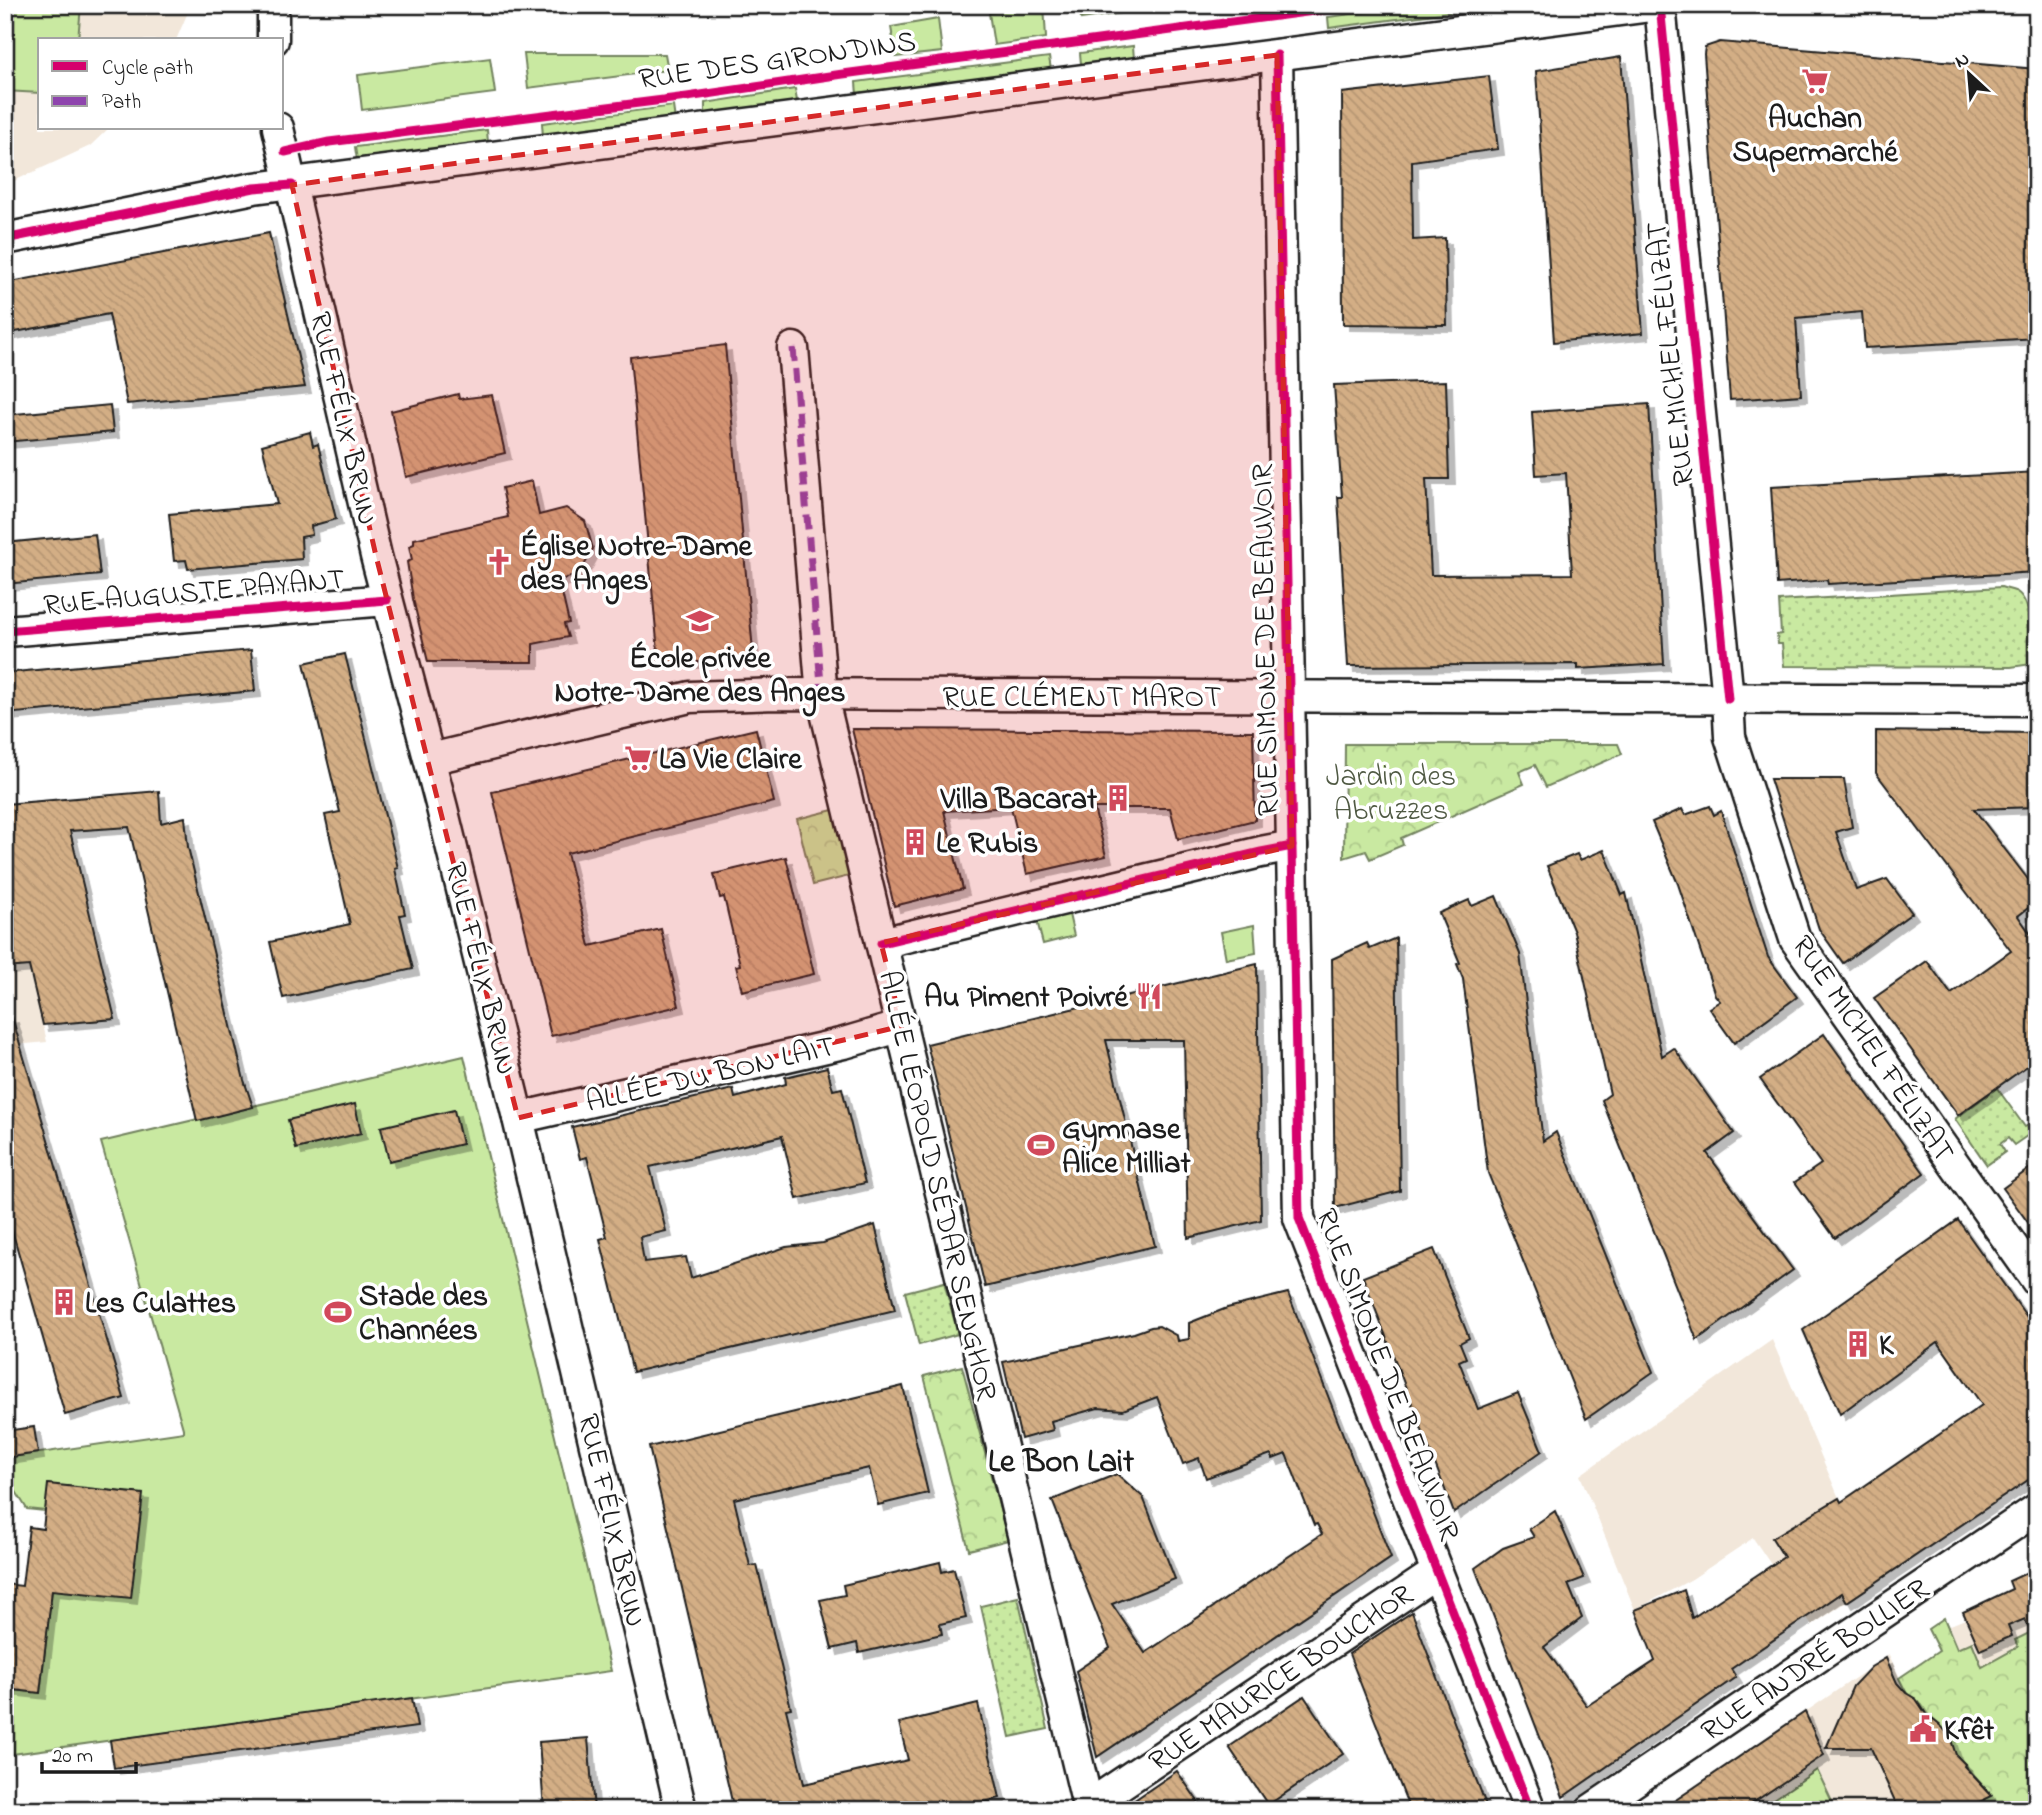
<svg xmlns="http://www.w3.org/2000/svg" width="2042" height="1815" font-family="'Indie Flower',sans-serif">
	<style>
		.built { fill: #f2e7da }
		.grass { fill: #c9e9a1; stroke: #72825e; stroke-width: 2 }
		.park { fill: url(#park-crowns); stroke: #72825e; stroke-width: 2 }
		.garden { fill: url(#garden-dots); stroke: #72825e; stroke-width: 2 }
		.building { fill: url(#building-back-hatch); stroke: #1c1c1c; stroke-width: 2; filter: url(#shadow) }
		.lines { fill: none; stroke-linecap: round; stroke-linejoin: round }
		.street-casing { stroke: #1c1c1c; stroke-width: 35 }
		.street { stroke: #fff; stroke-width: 30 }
		.quiet { stroke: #8e44ad; stroke-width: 7; stroke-dasharray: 14 7; stroke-linecap: butt }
		.cycleway-casing { stroke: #fff; stroke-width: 13 }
		.cycleway { stroke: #d6006c; stroke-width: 9 }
		.marked { fill: #d62828; fill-opacity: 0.2; stroke: #d62828; stroke-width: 5; stroke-dasharray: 14 9; stroke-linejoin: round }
		.labels { text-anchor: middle; stroke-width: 7; stroke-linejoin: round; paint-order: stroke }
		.street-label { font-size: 30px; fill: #1c1c1c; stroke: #fff }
		.poi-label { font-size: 30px; font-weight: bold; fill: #1c1c1c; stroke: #fff; text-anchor: start }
		.park-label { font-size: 30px; fill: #505a44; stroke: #fff }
		.quarter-label { font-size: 33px; font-weight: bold; fill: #1c1c1c; stroke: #fff }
	</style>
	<defs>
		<pattern id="park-crowns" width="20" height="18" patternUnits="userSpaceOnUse" patternTransform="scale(1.75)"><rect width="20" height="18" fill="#c9e9a1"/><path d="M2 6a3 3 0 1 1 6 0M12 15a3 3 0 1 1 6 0" fill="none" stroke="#acc78a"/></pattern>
		<pattern id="garden-dots" width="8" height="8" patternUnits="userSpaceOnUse" patternTransform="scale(1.75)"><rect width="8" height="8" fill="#c9e9a1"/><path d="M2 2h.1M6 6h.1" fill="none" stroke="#acc78a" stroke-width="1.8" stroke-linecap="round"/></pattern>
		<pattern id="building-back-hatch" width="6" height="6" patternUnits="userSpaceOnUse" patternTransform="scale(1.75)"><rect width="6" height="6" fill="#d3ae85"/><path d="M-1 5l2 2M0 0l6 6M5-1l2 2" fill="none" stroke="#b59572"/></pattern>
		<filter id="shadow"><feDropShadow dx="6" dy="6" stdDeviation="0" flood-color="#0004"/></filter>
	</defs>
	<rect width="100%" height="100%" fill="#fff"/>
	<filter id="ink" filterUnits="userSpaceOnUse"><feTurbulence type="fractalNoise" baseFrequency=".0143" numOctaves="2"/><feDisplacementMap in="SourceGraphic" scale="14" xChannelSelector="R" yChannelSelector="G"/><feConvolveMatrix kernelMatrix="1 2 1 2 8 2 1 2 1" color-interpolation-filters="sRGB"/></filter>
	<g filter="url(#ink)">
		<g class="built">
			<polygon points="5,5 191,5 176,40 40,40 40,128 109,128 90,146 5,185"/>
			<polygon points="5,857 47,1042 5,1046"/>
			<polygon points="1772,1340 1875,1583 1812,1625 1753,1538 1692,1579 1635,1610 1580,1475"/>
			<polygon points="2037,1568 2037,1810 1661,1810 1889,1655 1900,1678 1939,1651 1928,1629 1944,1618 1948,1626 1965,1619 1963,1612 2012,1590 2009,1581"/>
		</g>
		<g class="grass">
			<polygon points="8,5 81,5 78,40 40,40 40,93 5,91 5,37"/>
			<polygon points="1044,5 1046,38 994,45 989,13"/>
			<polygon points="1107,5 1129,5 1129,12 1081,19 1080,9"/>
			<polygon points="1420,5 1502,5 1329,28 1328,17"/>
			<polygon points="938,19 942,52 896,57 891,27"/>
			<polygon points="1133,46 1134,59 1081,64 1080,53"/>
			<polygon points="524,54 665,54 668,70 528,88"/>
			<polygon points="1049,57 1051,70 857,95 856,82"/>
			<polygon points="490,58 495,93 362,110 358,75"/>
			<polygon points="795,89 797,101 705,115 705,103"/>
			<polygon points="673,106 675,120 543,137 542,123"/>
			<polygon points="487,130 488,143 357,160 355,147"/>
			<polygon points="1068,910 1074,936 1043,944 1036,917"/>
			<polygon points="1254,925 1256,953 1226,959 1221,932"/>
			<polygon points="464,1056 611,1671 5,1755 5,1689 40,1693 52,1590 45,1511 27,1509 15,1490 5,1485 5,1458 184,1432 101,1142"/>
			<polygon points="1817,1770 1836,1810 1758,1810"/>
		</g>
		<g class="park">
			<polygon points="1345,744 1618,744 1622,754 1546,787 1535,765 1519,772 1524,784 1401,838 1403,845 1370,859 1366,851 1344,858"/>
			<polygon points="833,810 849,876 813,885 797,819"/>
			<polygon points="962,1366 1008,1540 969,1550 924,1376"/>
			<polygon points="1944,1618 1957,1649 1972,1642 1982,1667 2018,1647 2015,1640 2037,1629 2037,1810 1970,1810 1991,1795 1954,1753 1926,1714 1919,1702 1908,1696 1899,1678 1939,1651 1928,1629"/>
		</g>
		<g class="garden">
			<polygon points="772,5 833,5 833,11 772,12"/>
			<path d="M2001,587C2006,589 2013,590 2017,592C2034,603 2031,646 2032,664L2011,667L1784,666L1782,644H1778L1777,635L1781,634L1779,601Z"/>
			<polygon points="1997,1088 2025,1127 2037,1119 2037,1129 2014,1145 2008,1138 2000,1144 2005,1152 1987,1165 1955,1119"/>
			<polygon points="944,1282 958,1334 919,1345 905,1292"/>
			<polygon points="1018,1597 1048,1729 1010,1737 981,1606"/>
		</g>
		<g class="building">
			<polygon points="1720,42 2037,69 2037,338 1865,348 1862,312 1796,318 1801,395 1730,400 1704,54 1705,47"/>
			<polygon points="1621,57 1643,333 1554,342 1536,71"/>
			<polygon points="1489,76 1498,149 1412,161 1413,240 1445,238 1447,325 1343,324 1342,93"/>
			<polygon points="269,233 305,387 127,404 109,314 5,334 5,283"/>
			<polygon points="725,345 754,662 659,662 630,357"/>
			<polygon points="1446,381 1449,479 1426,479 1431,575 1572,574 1566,473 1536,475 1532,412 1649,404 1664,664 1578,669 1578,664 1348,666 1338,497 1342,497 1334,385"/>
			<polygon points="458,394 459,399 492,395 505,453 406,477 391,411"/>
			<polygon points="110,405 113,432 5,442 5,415"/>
			<polygon points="310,432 313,446 318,444 336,519 311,526 312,535 301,537 302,559 188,569 186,560 174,561 169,514 277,504 262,445"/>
			<polygon points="2037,472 2037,572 1828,584 1827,580 1777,584 1771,487"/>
			<polygon points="532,481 539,515 566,508 585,521 593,549 579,575 559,580 569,623 564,624 568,637 533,644 533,662 428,662 413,599 407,562 412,560 409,546 414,544 414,539 508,517 502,488"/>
			<polygon points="95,534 100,575 5,584 5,543"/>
			<polygon points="251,650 255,691 5,714 5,673"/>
			<polygon points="345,654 398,868 395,869 405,914 400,915 413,969 283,998 270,942 350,924 325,815 340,812 304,663"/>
			<polygon points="756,729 774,802 567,853 590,946 661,929 679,1006 551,1036 492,792"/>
			<polygon points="852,729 1253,731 1255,820 1178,839 1170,808 1094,808 1106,856 1027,874 1011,807 944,811 963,889 894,906"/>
			<polygon points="1876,731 2037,733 2037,807 1974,809 2037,891 2037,901 2018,916 2032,936 2037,932 2037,1059 1958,1115 1874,998 1927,961 1951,994 2011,951 1876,773"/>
			<polygon points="1770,779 1844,779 1852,827 1836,832 1856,890 1887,879 1912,913 1843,963 1819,929"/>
			<polygon points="159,791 161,823 185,817 188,847 244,1080 253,1107 197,1121 129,827 70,831 115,1019 43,1025 29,966 5,968 5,804"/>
			<polygon points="1710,806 1714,815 1721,811 1768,957 1797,997 1734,1043 1709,1008 1720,1001 1715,995 1678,884 1652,822 1682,809 1685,815"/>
			<polygon points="1604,850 1622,895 1626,893 1662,1056 1674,1048 1734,1133 1707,1153 1793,1270 1697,1340 1602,1100 1610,1094 1574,932 1547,866 1577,854 1580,860"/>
			<polygon points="786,857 814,974 742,991 736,966 740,965 724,897 720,898 714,874"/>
			<polygon points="1496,896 1520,954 1543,1141 1556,1132 1653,1372 1586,1419 1488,1173 1463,979 1457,964 1460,963 1439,913 1469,900 1472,906"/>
			<polygon points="1396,938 1400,1191 1335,1208 1332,959 1367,943 1370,949"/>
			<polygon points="1257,964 1261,1220 1188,1238 1184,1040 1106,1040 1155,1246 985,1287 927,1044"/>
			<polygon points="12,1017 124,1398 65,1415 5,1206 5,1018"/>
			<polygon points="1824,1034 1924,1173 1835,1238 1795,1182 1821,1164 1760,1079"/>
			<polygon points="827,1067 833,1090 842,1088 865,1183 797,1199 782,1136 650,1167 666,1231 640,1237 644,1262 686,1257 691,1278 786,1247 823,1243 875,1225 895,1310 633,1372 600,1239 607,1237 587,1157 580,1159 572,1127 733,1089 735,1098 786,1084 785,1077"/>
			<polygon points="355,1104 361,1133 296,1149 288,1120"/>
			<polygon points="454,1110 462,1144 389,1161 381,1127"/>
			<polygon points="2037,1163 2037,1235 2003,1188"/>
			<polygon points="1958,1220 2037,1331 2037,1474 1847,1602 1842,1593 1731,1669 1736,1677 1563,1797 1475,1568 1503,1548 1534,1537 1529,1529 1555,1511 1584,1578 1568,1584 1582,1618 1544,1647 1587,1706 1655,1661 1635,1610 1684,1590 1692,1618 1784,1557 1772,1538 1839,1498 1841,1502 1982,1405 1938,1342 1840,1414 1803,1330"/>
			<polygon points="1434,1249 1469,1338 1460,1343 1466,1358 1459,1361 1478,1409 1518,1393 1542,1451 1454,1513 1363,1277"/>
			<polygon points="1288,1293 1391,1558 1097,1757 1076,1671 1110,1648 1052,1500 1117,1474 1143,1497 1175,1579 1112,1604 1145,1653 1322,1534 1317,1524 1314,1525 1286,1454 1273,1459 1271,1454 1206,1478 1199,1458 1183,1464 1157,1397 1123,1410 1098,1408 1051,1421 1053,1430 1021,1439 1003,1362 1134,1333 1151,1327 1159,1326 1177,1336 1178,1341 1189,1339 1189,1323 1227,1308"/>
			<polygon points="903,1386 928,1493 878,1505 869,1468 734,1499 750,1566 757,1565 791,1708 786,1709 804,1784 908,1760 899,1723 978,1704 1000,1798 954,1810 734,1810 649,1447"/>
			<polygon points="34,1427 38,1453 5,1458 5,1431"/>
			<polygon points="48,1484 143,1494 131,1598 52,1590 40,1693 5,1689 5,1584 22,1586 29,1527 43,1529"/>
			<polygon points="940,1562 942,1572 954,1569 966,1618 940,1624 942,1634 859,1653 857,1643 832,1649 820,1600 845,1595 843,1585"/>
			<polygon points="2037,1568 2037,1645 2025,1619 2008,1626 2012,1636 1980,1650 1963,1612 2012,1589 2009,1581"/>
			<polygon points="1412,1612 1442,1691 1488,1810 1410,1810 1349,1654"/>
			<polygon points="1886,1658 1897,1683 1906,1693 1916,1699 1926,1714 1942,1727 1950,1737 1956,1755 1965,1764 1964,1766 1992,1796 1963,1810 1899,1810 1871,1748 1826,1748 1853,1686 1871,1667"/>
			<polygon points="1304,1696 1343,1754 1268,1805 1229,1747"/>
			<polygon points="412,1698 417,1727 114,1768 110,1740"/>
			<polygon points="1805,1712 1824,1755 1742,1810 1661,1810"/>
			<polygon points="588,1738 594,1810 544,1810 539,1742"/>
			<polygon points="1177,1771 1204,1810 1120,1810"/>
		</g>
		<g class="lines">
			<defs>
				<g id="street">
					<polyline points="273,5 273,40"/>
					<polyline points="1660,5 1728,699 1730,737 1795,939 2037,1281"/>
					<polyline points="1277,55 1299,1218 1530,1810"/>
					<polyline points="278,128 376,556 442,808 518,1118 681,1810"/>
					<polyline points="5,239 254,188 1659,5"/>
					<polyline points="793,348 822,696 1089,1810"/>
					<polyline points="5,631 387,600"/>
					<polyline points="430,759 690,697 776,694 2037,700"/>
					<polyline points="881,943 1261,852 1292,846"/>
					<polyline points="518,1118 844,1043 902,1026"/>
					<polyline points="1088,1806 1437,1572"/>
					<polyline points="1591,1810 2037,1509"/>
				</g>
			</defs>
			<use href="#street" class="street-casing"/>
			<use href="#street" class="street"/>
			<polyline class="quiet" points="793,348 822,696"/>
			<defs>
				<g id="cycleway">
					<polyline points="1660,5 1728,699"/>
					<polyline points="1277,55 1299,1218 1530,1810"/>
					<polyline points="285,152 329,142 687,97 843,74 1359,5"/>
					<polyline points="5,239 254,188 292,185"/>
					<polyline points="5,631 387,600"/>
					<polyline points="881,943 1261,852 1292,846"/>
				</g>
			</defs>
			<use href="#cycleway" class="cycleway-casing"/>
			<use href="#cycleway" class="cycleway"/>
		</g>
	</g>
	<path class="marked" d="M1277,55L1292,846L881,943L902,1026L518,1118L376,556L292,185Z"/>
	<defs>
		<symbol id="supermarket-bare" viewBox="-9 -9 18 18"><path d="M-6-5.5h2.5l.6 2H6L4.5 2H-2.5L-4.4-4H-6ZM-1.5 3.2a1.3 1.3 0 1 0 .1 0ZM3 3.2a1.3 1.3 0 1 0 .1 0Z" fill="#d1495b" stroke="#fff" stroke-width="2.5" paint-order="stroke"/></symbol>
		<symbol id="church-bare" viewBox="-9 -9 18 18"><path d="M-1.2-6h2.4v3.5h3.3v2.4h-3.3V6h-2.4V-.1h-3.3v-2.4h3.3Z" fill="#d1495b" stroke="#fff" stroke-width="2.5" paint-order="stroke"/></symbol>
		<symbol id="school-bare" viewBox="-9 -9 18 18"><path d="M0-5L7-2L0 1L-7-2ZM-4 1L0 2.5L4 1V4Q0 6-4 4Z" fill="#d1495b" stroke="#fff" stroke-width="2.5" paint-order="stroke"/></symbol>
		<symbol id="building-bare" viewBox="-9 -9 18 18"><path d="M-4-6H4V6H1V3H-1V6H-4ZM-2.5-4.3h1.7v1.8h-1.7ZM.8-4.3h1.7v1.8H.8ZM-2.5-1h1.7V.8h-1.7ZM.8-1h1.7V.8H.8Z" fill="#d1495b" stroke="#fff" stroke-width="2.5" paint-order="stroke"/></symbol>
		<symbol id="restaurant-bare" viewBox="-9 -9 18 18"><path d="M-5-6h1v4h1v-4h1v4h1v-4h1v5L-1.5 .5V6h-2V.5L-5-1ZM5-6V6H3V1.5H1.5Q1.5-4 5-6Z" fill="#d1495b" stroke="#fff" stroke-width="2.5" paint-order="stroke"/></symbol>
		<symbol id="stadium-bare" viewBox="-9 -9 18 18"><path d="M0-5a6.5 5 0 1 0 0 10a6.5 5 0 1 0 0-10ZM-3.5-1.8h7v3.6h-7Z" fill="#d1495b" stroke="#fff" stroke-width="2.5" paint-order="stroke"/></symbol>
		<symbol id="civic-bare" viewBox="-9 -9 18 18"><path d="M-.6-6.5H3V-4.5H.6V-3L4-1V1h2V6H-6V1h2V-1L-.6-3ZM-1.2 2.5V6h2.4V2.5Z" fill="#d1495b" stroke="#fff" stroke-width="2.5" paint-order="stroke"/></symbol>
	</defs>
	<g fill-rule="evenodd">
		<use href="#supermarket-bare" x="1796" y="62" width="38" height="38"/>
		<use href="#church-bare" x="480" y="543" width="38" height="38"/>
		<use href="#school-bare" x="681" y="602" width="38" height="38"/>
		<use href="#supermarket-bare" x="619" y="739" width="38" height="38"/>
		<use href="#building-bare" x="1099" y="779" width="38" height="38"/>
		<use href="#building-bare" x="896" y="823" width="38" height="38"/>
		<use href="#restaurant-bare" x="1130" y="977" width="38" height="38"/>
		<use href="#stadium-bare" x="1022" y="1126" width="38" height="38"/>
		<use href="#building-bare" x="45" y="1283" width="38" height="38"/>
		<use href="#stadium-bare" x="319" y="1293" width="38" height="38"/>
		<use href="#building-bare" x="1839" y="1325" width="38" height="38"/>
		<use href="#civic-bare" x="1904" y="1710" width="38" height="38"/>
	</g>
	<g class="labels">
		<g class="street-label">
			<text transform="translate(777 59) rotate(-8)" y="10">RUE DES GIRONDINS</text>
			<text transform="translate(1669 354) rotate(-96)" y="10">RUE MICHEL FÉLIZAT</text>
			<text transform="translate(345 418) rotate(77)" y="10">RUE FÉLIX BRUN</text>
			<text transform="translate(194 591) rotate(-5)" y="10">RUE AUGUSTE PAYANT</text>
			<text transform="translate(1264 640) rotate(-91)" y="10">RUE SIMONE DE BEAUVOIR</text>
			<text x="1082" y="706">RUE CLÉMENT MAROT</text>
			<text transform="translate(482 968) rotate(76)" y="10">RUE FÉLIX BRUN</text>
			<text transform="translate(1874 1048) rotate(56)" y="10">RUE MICHEL FÉLIZAT</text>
			<text transform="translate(710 1073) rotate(-13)" y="10">ALLÉE DU BON LAIT</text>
			<text transform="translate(939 1185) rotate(77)" y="10">ALLÉE LÉOPOLD SÉDAR SENGHOR</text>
			<text transform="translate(1389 1374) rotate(69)" y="10">RUE SIMONE DE BEAUVOIR</text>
			<text transform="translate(613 1520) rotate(77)" y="10">RUE FÉLIX BRUN</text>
			<text transform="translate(1814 1659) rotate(-34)" y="10">RUE ANDRÉ BOLLIER</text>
			<text transform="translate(1280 1677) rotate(-34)" y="10">RUE MAURICE BOUCHOR</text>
		</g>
		<g class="poi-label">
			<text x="1815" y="127" text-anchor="middle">Auchan<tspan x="1815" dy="34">Supermarché</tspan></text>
			<text x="520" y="555">Église Notre-Dame<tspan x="520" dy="34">des Anges</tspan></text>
			<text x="700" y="667" text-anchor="middle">École privée<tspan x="700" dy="34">Notre-Dame des Anges</tspan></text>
			<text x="659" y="768">La Vie Claire</text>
			<text x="1097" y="808" text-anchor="end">Villa Bacarat</text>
			<text x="936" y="852">Le Rubis</text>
			<text x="1128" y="1006" text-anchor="end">Au Piment Poivré</text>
			<text x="1062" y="1138">Gymnase<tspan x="1062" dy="34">Alice Milliat</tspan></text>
			<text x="359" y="1305">Stade des<tspan x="359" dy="34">Channées</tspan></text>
			<text x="85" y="1312">Les Culattes</text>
			<text x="1879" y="1354">K</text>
			<text x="1944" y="1739">Kfêt</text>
		</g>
		<g class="park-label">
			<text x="1391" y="785">Jardin des<tspan x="1391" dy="34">Abruzzes</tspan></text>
		</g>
		<g class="quarter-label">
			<text x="1061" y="1471">Le Bon Lait</text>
		</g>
	</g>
	<rect width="2042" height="1815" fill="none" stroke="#fff" stroke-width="28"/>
	<rect x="14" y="14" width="2014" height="1787" fill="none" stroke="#1c1c1c" stroke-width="2.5" filter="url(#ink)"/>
	<rect x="38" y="38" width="245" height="91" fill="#ffffff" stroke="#a4a4a4" stroke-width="2"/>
	<rect x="52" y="61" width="35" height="10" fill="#d6006c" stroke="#a4a4a4" stroke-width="2"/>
	<text x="102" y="74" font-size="21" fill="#1c1c1c">Cycle path</text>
	<rect x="52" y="96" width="35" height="10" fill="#8e44ad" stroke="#a4a4a4" stroke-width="2"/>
	<text x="102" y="108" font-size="21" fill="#1c1c1c">Path</text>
	<g transform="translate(1969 74) rotate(334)" stroke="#ffffff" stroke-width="5" paint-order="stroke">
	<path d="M0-5L12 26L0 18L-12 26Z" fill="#1c1c1c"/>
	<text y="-10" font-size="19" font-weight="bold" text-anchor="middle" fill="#1c1c1c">N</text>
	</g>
	<path d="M42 1762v10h94v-10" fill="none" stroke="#1c1c1c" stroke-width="3.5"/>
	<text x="52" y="1762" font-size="21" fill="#1c1c1c" stroke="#ffffff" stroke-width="5" paint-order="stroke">20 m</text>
</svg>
